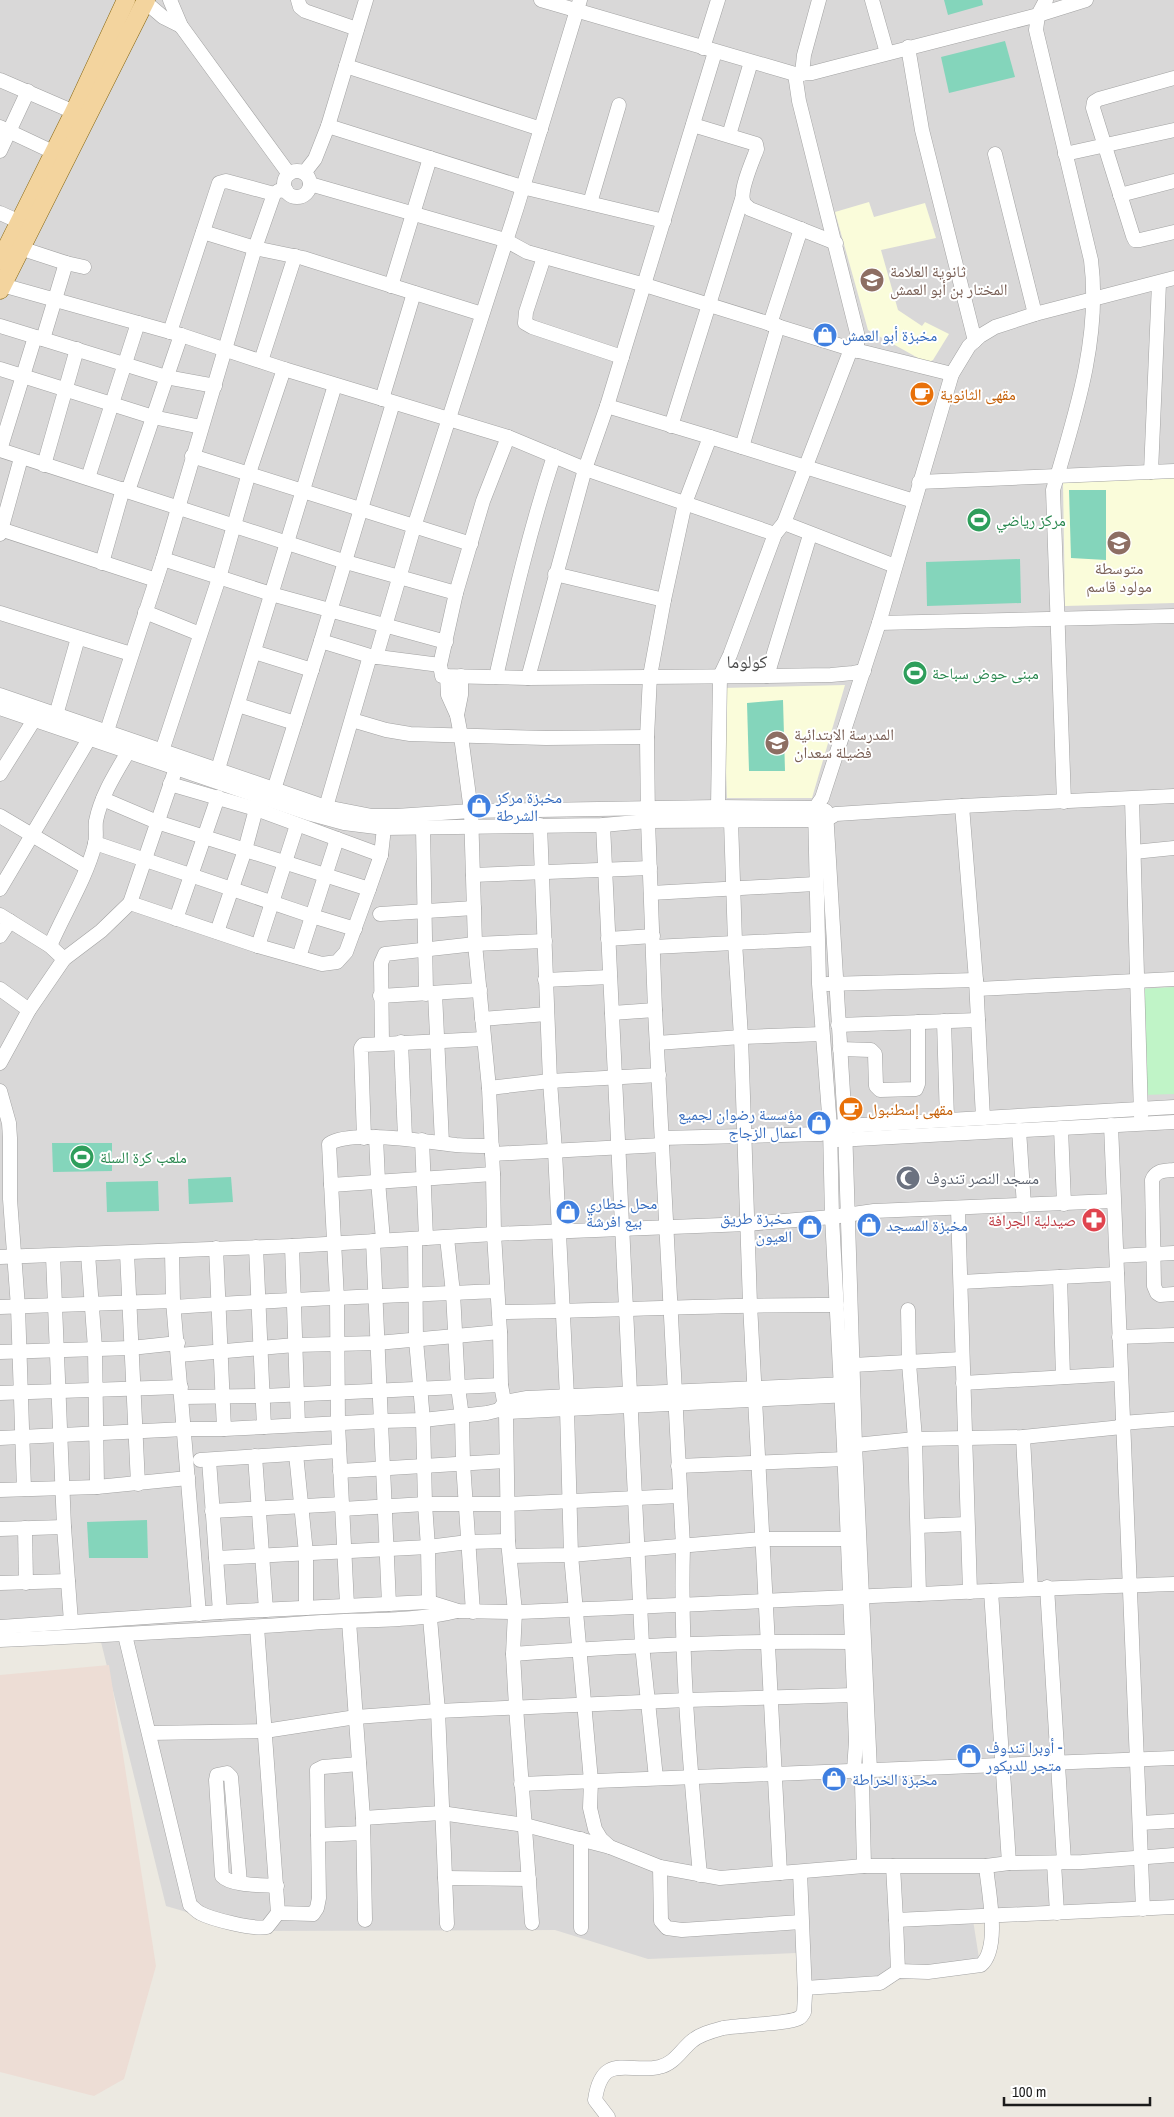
<svg xmlns="http://www.w3.org/2000/svg" width="1174" height="2117" font-family="'Archivo Narrow','Noto Naskh Arabic',sans-serif">
	<style>
		.residential { fill: #d9d8d8 }
		.education { fill: #fafcda }
		.military { fill: #edddd5 }
		.park { fill: #c0f4c7 }
		.pitch { fill: #84d5bb }
		.lines { fill: none; stroke-linecap: round; stroke-linejoin: round }
		.minor-casing { stroke: #a2a2a2; stroke-width: 15 }
		.major-casing { stroke: #86650c; stroke-width: 19 }
		.minor { stroke: #fff; stroke-width: 14 }
		.major { stroke: #f3d49e; stroke-width: 18 }
		.labels { text-anchor: middle; stroke-width: 4; stroke-linejoin: round; paint-order: stroke }
		.education-label { font-size: 16px; fill: #785e54; stroke: #fff; text-anchor: start }
		.shop-label { font-size: 16px; fill: #366cbe; stroke: #fff; text-anchor: start }
		.food-label { font-size: 16px; fill: #c56008; stroke: #fff; text-anchor: start }
		.leisure-label { font-size: 16px; fill: #27864d; stroke: #fff; text-anchor: start }
		.worship-label { font-size: 16px; fill: #5b616d; stroke: #fff; text-anchor: start }
		.health-label { font-size: 16px; fill: #be3a42; stroke: #fff; text-anchor: end }
		.neighbourhood-label { font-size: 18px; fill: #4e4e4e; stroke: #fff }
	</style>
	<rect width="100%" height="100%" fill="#ece9e1"/>
	<polygon class="residential" points="0,0 1174,0 1174,1905 973,1920 981,1971 813,1989 796,1953 648,1959 555,1930 252,1931 166,1906 101,1642 0,1647"/>
	<g class="education">
		<polygon points="869,202 874,217 925,203 936,238 881,250 898,310 922,326 925,322 949,334 933,360 927,363 868,330 835,212"/>
		<polygon points="1174,477 1174,603 1065,606 1063,483"/>
		<polygon points="845,685 812,798 727,798 723,688"/>
	</g>
	<polygon class="military" points="109,1665 156,1966 124,2079 94,2096 0,2072 0,1675"/>
	<polygon class="park" points="1174,987 1174,1094 1144,1095 1139,989"/>
	<g class="pitch">
		<polygon points="944,0 982,0 983,5 948,15"/>
		<polygon points="1005,41 1015,77 949,93 941,57"/>
		<polygon points="1069,490 1106,490 1106,560 1071,558"/>
		<polygon points="1020,559 1021,603 927,606 926,562"/>
		<polygon points="783,700 785,771 749,771 747,703"/>
		<polygon points="112,1143 112,1171 53,1172 52,1143"/>
		<polygon points="231,1177 233,1202 189,1204 188,1179"/>
		<polygon points="158,1181 159,1211 107,1212 106,1182"/>
		<polygon points="147,1520 148,1558 89,1558 87,1522"/>
	</g>
	<g class="lines">
		<defs>
			<g id="minor">
				<polyline points="143,0 163,17 181,26"/>
				<polyline points="170,0 181,26 289,174"/>
				<polyline points="298,0 300,7 305,11 357,29"/>
				<polyline points="541,0 795,74 812,73 835,67 1038,15 1086,0"/>
				<polyline points="872,0 887,53"/>
				<path d="M1046,0L1038,15L1036,30L1091,260C1101,338 1075,416 1053,490L1064,802"/>
				<polyline points="908,47 922,130 975,341"/>
				<polyline points="703,48 718,0"/>
				<polyline points="346,66 541,129"/>
				<polyline points="795,74 799,101 857,333 857,351"/>
				<polyline points="802,74 804,55 819,0"/>
				<polyline points="1174,78 1099,99 1094,102 1093,108 1133,236 1135,240 1140,240 1174,232"/>
				<polyline points="0,80 74,112"/>
				<path d="M693,125L756,144L757,149C753,160 740,189 743,200C743,204 747,206 750,209L836,243"/>
				<polyline points="328,126 522,187 664,221"/>
				<polyline points="0,127 53,152"/>
				<polyline points="729,135 751,62"/>
				<polyline points="0,151 28,91"/>
				<polyline points="995,154 1035,314"/>
				<polyline points="1065,154 1174,130"/>
				<circle cx="297" cy="184" r="13"/>
				<polyline points="304,173 315,159 328,126 366,0"/>
				<polyline points="310,184 505,240 527,252 645,285 851,349 952,374"/>
				<polyline points="1120,195 1174,181"/>
				<polyline points="590,203 619,105"/>
				<polyline points="0,213 20,222"/>
				<polyline points="203,232 255,248 303,258 482,314"/>
				<polyline points="20,248 66,263 84,267"/>
				<polyline points="544,257 526,312 525,323 532,327 622,357"/>
				<polyline points="2,285 181,335 284,369 508,437 585,469 775,534"/>
				<polyline points="391,286 430,158"/>
				<polyline points="770,324 801,229"/>
				<polyline points="0,326 166,377 215,386"/>
				<polyline points="170,332 219,183 226,181 274,194"/>
				<polyline points="43,339 66,263"/>
				<polyline points="261,361 295,256"/>
				<polyline points="0,369 153,417 201,427"/>
				<polyline points="382,399 414,293"/>
				<path d="M607,406L710,437L685,503L664,600L650,676L647,737L648,821L655,1010L683,1546C680,1656 690,1766 700,1875"/>
				<polyline points="671,426 742,199"/>
				<polyline points="508,437 483,501 456,593 440,665 442,676 528,678 767,676 831,675 853,673 864,671"/>
				<polyline points="710,437 914,501"/>
				<polyline points="742,447 778,326"/>
				<polyline points="0,450 346,562 456,593"/>
				<polyline points="0,450 35,337"/>
				<polyline points="192,456 471,544"/>
				<polyline points="44,465 77,349"/>
				<polyline points="1151,472 1159,283"/>
				<polyline points="88,478 138,323"/>
				<polyline points="919,482 1174,471"/>
				<polyline points="128,491 181,335"/>
				<polyline points="784,523 851,349"/>
				<polyline points="0,529 156,580"/>
				<polyline points="0,534 21,458"/>
				<polyline points="163,559 271,594 446,642"/>
				<polyline points="102,563 123,489"/>
				<polyline points="555,574 664,600"/>
				<polyline points="145,612 200,634"/>
				<polyline points="0,613 131,654"/>
				<polyline points="879,623 1174,616"/>
				<polyline points="321,641 370,656 440,665"/>
				<polyline points="254,652 312,670"/>
				<polyline points="376,657 414,527 517,207 580,0"/>
				<polyline points="447,676 448,695 457,715 461,736 471,811 475,944 489,1088 493,1174 494,1234 500,1332 501,1385 506,1412 508,1541 515,1612 513,1654 516,1707 532,1923"/>
				<polyline points="767,676 810,535"/>
				<path d="M496,677C513,602 530,529 554,456"/>
				<polyline points="528,678 585,469 607,406 715,52"/>
				<polyline points="0,695 326,807 372,816 396,816 471,811 718,807 815,808 824,810"/>
				<polyline points="238,705 295,723"/>
				<polyline points="0,708 311,814 344,823 384,828 603,825 648,821 826,820 836,814 962,806 1174,796"/>
				<polyline points="56,715 78,638"/>
				<polyline points="457,715 461,695 461,676"/>
				<polyline points="352,720 386,730 410,734 546,738 647,737"/>
				<polyline points="104,740 163,559 255,248 274,194 278,191 286,190"/>
				<polyline points="162,751 219,578 249,473 284,369"/>
				<polyline points="176,768 130,903 258,946 322,964 337,962 346,952 369,889 381,855 384,828"/>
				<polyline points="218,769 335,385"/>
				<polyline points="0,774 34,720"/>
				<polyline points="170,784 256,809 381,855"/>
				<polyline points="103,799 157,822 369,889"/>
				<polyline points="271,799 321,641 393,403"/>
				<polyline points="1132,799 1141,1116"/>
				<polyline points="962,806 976,980 983,1118"/>
				<polyline points="326,807 370,656"/>
				<polyline points="718,807 720,676 730,655 775,534 784,523 895,566"/>
				<polyline points="826,811 845,1126 855,1445 870,1770 862,1782"/>
				<polyline points="0,816 86,867"/>
				<polyline points="731,821 735,942 741,1037 750,1304 780,1873"/>
				<polyline points="540,825 550,1081 555,1151 567,1397"/>
				<polyline points="603,825 642,1645 656,1778"/>
				<polyline points="423,827 426,994"/>
				<polyline points="95,843 312,916 355,929"/>
				<polyline points="1134,852 1174,848"/>
				<polyline points="473,875 650,868"/>
				<polyline points="0,889 89,739"/>
				<polyline points="651,893 815,884"/>
				<polyline points="380,914 474,908"/>
				<polyline points="0,915 50,946 64,959"/>
				<polyline points="176,919 218,797"/>
				<polyline points="217,932 245,850 256,809"/>
				<polyline points="0,936 10,921"/>
				<polyline points="608,939 653,936"/>
				<path d="M50,946C64,913 86,879 95,844C97,837 95,829 96,821C101,796 115,774 128,752"/>
				<polyline points="258,946 297,825"/>
				<polyline points="653,947 817,939"/>
				<polyline points="299,957 337,839"/>
				<polyline points="545,980 610,977"/>
				<polyline points="827,984 976,980"/>
				<polyline points="0,989 29,1010"/>
				<polyline points="977,989 1174,979"/>
				<polyline points="435,993 442,1143"/>
				<polyline points="380,996 480,990"/>
				<polyline points="612,1013 655,1010"/>
				<polyline points="482,1019 547,1014"/>
				<polyline points="944,1021 947,1120"/>
				<polyline points="838,1025 978,1020"/>
				<polyline points="401,1042 405,1138"/>
				<polyline points="382,1043 381,963 385,954 475,944 545,941"/>
				<polyline points="657,1043 741,1037 822,1034"/>
				<polyline points="840,1049 871,1050 875,1054 876,1086 880,1090 916,1089 918,1084 918,1022"/>
				<polyline points="0,1063 29,1010 64,959 101,931 130,903"/>
				<polyline points="489,1088 550,1081 659,1075"/>
				<polyline points="0,1091 9,1123 10,1138 10,1199 18,1307 24,1489"/>
				<path d="M1111,1125C1120,1386 1132,1647 1143,1909"/>
				<polyline points="1061,1128 1064,1204"/>
				<polyline points="1019,1130 1024,1206"/>
				<polyline points="376,1137 378,1181 383,1240"/>
				<polyline points="364,1138 361,1048 363,1045 483,1039"/>
				<polyline points="662,1138 821,1134 830,1127 845,1126 1174,1107"/>
				<polyline points="422,1140 426,1238"/>
				<polyline points="837,1140 1174,1122"/>
				<polyline points="492,1154 662,1145"/>
				<path d="M1174,1170C1164,1171 1156,1170 1152,1180L1154,1286L1157,1293L1160,1295L1174,1294"/>
				<polyline points="331,1185 493,1174"/>
				<polyline points="958,1209 970,1592"/>
				<polyline points="447,1238 453,1293 458,1387 462,1417 463,1463 473,1612"/>
				<polyline points="415,1240 416,1340 423,1420 425,1504 428,1547 429,1602"/>
				<polyline points="373,1241 389,1604"/>
				<polyline points="292,1246 298,1425"/>
				<polyline points="256,1247 264,1427"/>
				<polyline points="216,1248 224,1429"/>
				<polyline points="172,1251 173,1301 199,1614"/>
				<polyline points="127,1253 138,1484"/>
				<polyline points="88,1254 95,1348 97,1487"/>
				<polyline points="53,1256 64,1527 71,1622"/>
				<polyline points="1117,1256 1174,1253"/>
				<polyline points="0,1257 292,1246 494,1234 747,1224 832,1217 874,1211 1113,1201"/>
				<polyline points="1060,1277 1063,1377"/>
				<polyline points="961,1282 1117,1274"/>
				<polyline points="0,1307 173,1301"/>
				<path d="M174,1307C282,1299 390,1296 497,1291"/>
				<polyline points="908,1310 909,1363 915,1439 919,1594"/>
				<path d="M499,1312C612,1311 724,1304 837,1305"/>
				<polyline points="1119,1337 1174,1335"/>
				<polyline points="0,1352 131,1348 178,1343"/>
				<polyline points="179,1355 295,1345 377,1343 500,1332"/>
				<polyline points="853,1365 961,1359"/>
				<polyline points="963,1383 1119,1374"/>
				<polyline points="0,1393 181,1387"/>
				<polyline points="182,1397 263,1396 501,1385"/>
				<polyline points="567,1409 571,1555 591,1781 590,1808 595,1829 601,1839 610,1847 660,1867 720,1878 864,1866 986,1866 1009,1863 1082,1862 1174,1855"/>
				<polyline points="499,1410 506,1412 850,1395"/>
				<polyline points="1122,1423 1174,1419"/>
				<polyline points="1023,1437 1031,1588"/>
				<polyline points="0,1438 185,1429 224,1429 381,1421 423,1420 487,1413 499,1410 505,1402 527,1398 848,1384"/>
				<polyline points="855,1445 915,1439 1023,1437 1122,1427"/>
				<polyline points="296,1454 306,1553 306,1608"/>
				<polyline points="255,1456 266,1610"/>
				<polyline points="200,1460 339,1451"/>
				<polyline points="209,1460 220,1612"/>
				<polyline points="678,1466 845,1459"/>
				<polyline points="340,1471 506,1461"/>
				<polyline points="0,1490 97,1487 188,1478"/>
				<polyline points="342,1509 425,1504 508,1504 679,1496"/>
				<polyline points="212,1511 342,1504"/>
				<polyline points="918,1526 967,1524"/>
				<polyline points="25,1528 26,1583"/>
				<polyline points="0,1529 64,1527"/>
				<polyline points="510,1556 571,1555 762,1539 848,1539"/>
				<polyline points="216,1558 428,1547 468,1542 508,1541"/>
				<polyline points="0,1583 68,1581"/>
				<polyline points="1047,1587 1064,1862"/>
				<polyline points="991,1591 1009,1863"/>
				<path d="M347,1605L338,1424L337,1299L329,1144C349,1129 430,1142 456,1145C468,1146 480,1146 492,1146"/>
				<polyline points="430,1618 438,1711 447,1924"/>
				<polyline points="349,1621 363,1818 365,1920"/>
				<path d="M0,1627L220,1612L429,1602L458,1611L515,1612C734,1603 954,1591 1174,1584"/>
				<polyline points="257,1627 278,1913 313,1914 317,1908 319,1898 317,1770 323,1767 359,1764"/>
				<path d="M125,1635L190,1905C193,1907 196,1911 200,1913C211,1919 254,1930 267,1927L278,1913"/>
				<path d="M0,1640C107,1635 214,1630 322,1622C367,1619 413,1622 457,1611"/>
				<path d="M513,1654C626,1646 739,1640 852,1642"/>
				<polyline points="149,1733 265,1731 356,1717 438,1711 687,1700 854,1695"/>
				<polyline points="521,1784 1174,1758"/>
				<polyline points="363,1818 441,1813 525,1825 610,1847"/>
				<polyline points="1141,1823 1174,1821"/>
				<polyline points="318,1835 363,1833"/>
				<polyline points="1054,1863 1057,1913"/>
				<polyline points="864,1866 862,1782 854,1770 856,1741 844,1446 832,1217 830,1127 819,984 815,808 822,798 879,623 952,374 969,346 980,336 995,327 1035,314 1174,278"/>
				<polyline points="893,1866 896,1920 1174,1907"/>
				<polyline points="660,1867 661,1921 667,1928 682,1930 801,1922"/>
				<polyline points="445,1878 529,1879"/>
				<path d="M240,1883L231,1777L227,1773L217,1775L216,1780L222,1876C231,1886 263,1885 277,1886"/>
				<path d="M896,1920L898,1971L928,1972L981,1965C1001,1948 988,1890 986,1866"/>
				<polyline points="581,1928 581,1839"/>
				<polyline points="805,1988 880,1983 898,1971"/>
				<path d="M608,2117L595,2100C602,2051 629,2074 659,2067C674,2064 681,2050 692,2041C700,2034 712,2031 723,2028C739,2025 789,2024 799,2018C801,2017 803,2014 804,2012L805,1995L800,1872"/>
			</g>
			<g id="major">
				<polyline points="0,261 74,112 126,0"/>
				<polyline points="0,290 146,0"/>
			</g>
		</defs>
		<use href="#minor" class="minor-casing"/>
		<use href="#major" class="major-casing"/>
		<use href="#minor" class="minor"/>
		<use href="#major" class="major"/>
	</g>
	<defs>
		<symbol id="school-disc" viewBox="-11 -11 22 22"><circle r="9.5" fill="#8d6e63" stroke="#fff"/><path d="M0-5L7-2L0 1L-7-2ZM-4 1L0 2.5L4 1V4Q0 6-4 4Z" fill="#fff"/></symbol>
		<symbol id="shop-disc" viewBox="-11 -11 22 22"><circle r="9.5" fill="#3f7fe0" stroke="#fff"/><path d="M-5-2.5h2.3a2.7 3.5 0 0 1 5.4 0H5L5.5 6h-11ZM-1.5-2.5h3a1.5 2.3 0 0 0-3 0Z" fill="#fff"/></symbol>
		<symbol id="cafe-disc" viewBox="-11 -11 22 22"><circle r="9.5" fill="#e8710a" stroke="#fff"/><path d="M-5.5-4.5H6V0H3Q3 3.5 0 3.5H-2.5Q-5.5 3.5-5.5 0ZM3-3.2v2h1.7v-2ZM-6 4.5H4V6H-6Z" fill="#fff"/></symbol>
		<symbol id="stadium-disc" viewBox="-11 -11 22 22"><circle r="9.5" fill="#2e9e5b" stroke="#fff"/><path d="M0-5a6.5 5 0 1 0 0 10a6.5 5 0 1 0 0-10ZM-3.5-1.8h7v3.6h-7Z" fill="#fff"/></symbol>
		<symbol id="mosque-disc" viewBox="-11 -11 22 22"><circle r="9.5" fill="#6b7280" stroke="#fff"/><path d="M3.5-4.9A6 6 0 1 0 3.5 4.9A5 5 0 1 1 3.5-4.9Z" fill="#fff"/></symbol>
		<symbol id="pharmacy-disc" viewBox="-11 -11 22 22"><circle r="9.5" fill="#e0444e" stroke="#fff"/><path d="M-2-6h4v4h4v4h-4v4h-4v-4h-4v-4h4Z" fill="#fff"/></symbol>
	</defs>
	<g fill-rule="evenodd">
		<use href="#school-disc" x="858" y="266" width="28" height="28"/>
		<use href="#shop-disc" x="811" y="321" width="28" height="28"/>
		<use href="#cafe-disc" x="908" y="380" width="28" height="28"/>
		<use href="#stadium-disc" x="965" y="506" width="28" height="28"/>
		<use href="#school-disc" x="1105" y="529" width="28" height="28"/>
		<use href="#stadium-disc" x="901" y="659" width="28" height="28"/>
		<use href="#school-disc" x="763" y="729" width="28" height="28"/>
		<use href="#shop-disc" x="465" y="792" width="28" height="28"/>
		<use href="#cafe-disc" x="837" y="1095" width="28" height="28"/>
		<use href="#shop-disc" x="805" y="1109" width="28" height="28"/>
		<use href="#stadium-disc" x="68" y="1143" width="28" height="28"/>
		<use href="#mosque-disc" x="894" y="1164" width="28" height="28"/>
		<use href="#shop-disc" x="554" y="1198" width="28" height="28"/>
		<use href="#pharmacy-disc" x="1080" y="1206" width="28" height="28"/>
		<use href="#shop-disc" x="855" y="1211" width="28" height="28"/>
		<use href="#shop-disc" x="796" y="1213" width="28" height="28"/>
		<use href="#shop-disc" x="955" y="1742" width="28" height="28"/>
		<use href="#shop-disc" x="820" y="1765" width="28" height="28"/>
	</g>
	<g class="labels">
		<g class="education-label">
			<text x="890" y="277">ثانوية العلامة<tspan x="890" dy="18">المختار بن أبو العمش</tspan></text>
			<text x="1119" y="574" text-anchor="middle">متوسطة<tspan x="1119" dy="18">مولود قاسم</tspan></text>
			<text x="794" y="740">المدرسة الابتدائية<tspan x="794" dy="18">فضيلة سعدان</tspan></text>
		</g>
		<g class="shop-label">
			<text x="842" y="341">مخبزة أبو العمش</text>
			<text x="496" y="803">مخبزة مركز<tspan x="496" dy="18">الشرطة</tspan></text>
			<text x="802" y="1120" text-anchor="end">مؤسسة رضوان لجميع<tspan x="802" dy="18">اعمال الزجاج</tspan></text>
			<text x="586" y="1209">محل خطاري<tspan x="586" dy="18">بيع افرشة</tspan></text>
			<text x="792" y="1224" text-anchor="end">مخبزة طريق<tspan x="792" dy="18">العيون</tspan></text>
			<text x="886" y="1231">مخبزة المسجد</text>
			<text x="986" y="1753">أوبرا تندوف -<tspan x="986" dy="18">متجر للديكور</tspan></text>
			<text x="852" y="1785">مخبزة الخراطة</text>
		</g>
		<g class="food-label">
			<text x="940" y="400">مقهى الثانوية</text>
			<text x="868" y="1115">مقهى إسطنبول</text>
		</g>
		<g class="leisure-label">
			<text x="996" y="526">مركز رياضي</text>
			<text x="932" y="679">مبنى حوض سباحة</text>
			<text x="100" y="1163">ملعب كرة السلة</text>
		</g>
		<g class="worship-label">
			<text x="926" y="1184">مسجد النصر تندوف</text>
		</g>
		<g class="health-label">
			<text x="1076" y="1226">صيدلية الجرافة</text>
		</g>
		<g class="neighbourhood-label">
			<text x="747" y="668">كولوما</text>
		</g>
	</g>
	<path d="M1004 2097v8h146v-8" fill="none" stroke="#1b1b1b" stroke-width="2.5"/>
	<text x="1012" y="2097" font-size="15" fill="#1b1b1b" stroke="#ffffff" stroke-width="4" paint-order="stroke">100 m</text>
</svg>
